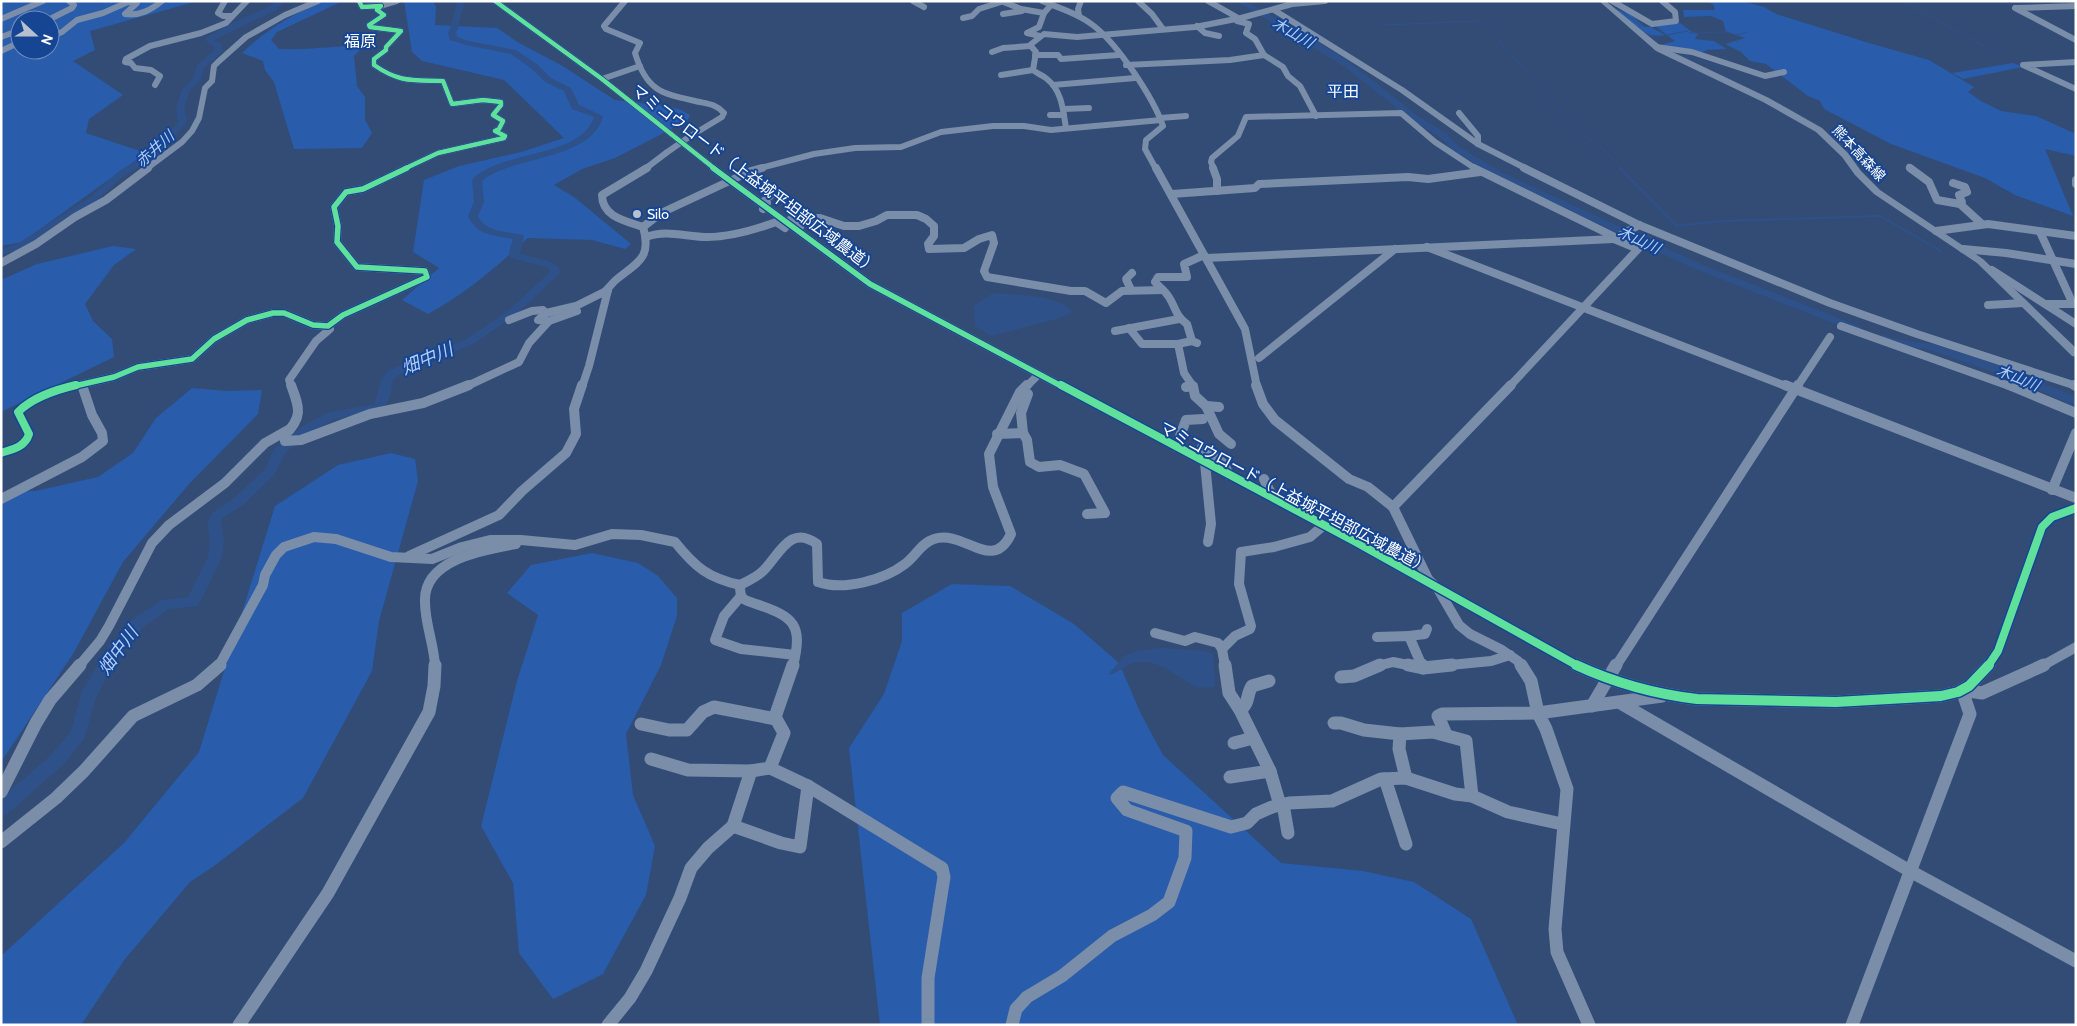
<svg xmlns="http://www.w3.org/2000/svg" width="2077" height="1026" font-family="Cabin,'Noto Sans JP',sans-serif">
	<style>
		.green { fill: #295caa; fill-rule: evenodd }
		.water { fill: #2f5189 }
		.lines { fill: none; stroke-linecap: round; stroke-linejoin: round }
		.stream-far1 { stroke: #2f5189; stroke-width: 1 }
		.stream { stroke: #2f5189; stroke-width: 2 }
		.river { fill: #2f5189; fill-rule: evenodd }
		.minor-far3 { stroke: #7a8da9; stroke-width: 6 }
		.minor-far2 { stroke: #7a8da9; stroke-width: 8 }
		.minor-far1 { stroke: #7a8da9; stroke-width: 10 }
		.minor { stroke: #7a8da9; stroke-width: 13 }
		.major { fill: #798ca8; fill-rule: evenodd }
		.minor-bridge { stroke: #7a8da9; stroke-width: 6 }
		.cycleway-far3-casing { stroke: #154593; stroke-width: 6 }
		.cycleway-far2-casing { stroke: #154593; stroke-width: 8 }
		.cycleway-far1-casing { stroke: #154593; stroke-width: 11 }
		.cycleway-casing { stroke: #154593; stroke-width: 13 }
		.cycleway-far3 { stroke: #60e19b; stroke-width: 4.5 }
		.cycleway-far2 { stroke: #60e19b; stroke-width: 5.5 }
		.cycleway-far1 { stroke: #60e19b; stroke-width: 8 }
		.cycleway { stroke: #60e19b; stroke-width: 10 }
		.poi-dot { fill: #b7c0cf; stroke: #154593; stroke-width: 2 }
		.labels { text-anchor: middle; stroke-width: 4; stroke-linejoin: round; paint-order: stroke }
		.far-street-label { font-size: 14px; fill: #fff; stroke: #154593 }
		.far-poi-label { font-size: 14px; fill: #fff; stroke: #154593; text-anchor: start }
		.far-water-label { font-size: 15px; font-style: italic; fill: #b1cdf8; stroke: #154593 }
		.far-quarter-label { font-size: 16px; fill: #fff; stroke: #154593 }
		.street-label { font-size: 16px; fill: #fff; stroke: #154593 }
		.water-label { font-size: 18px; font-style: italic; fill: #b1cdf8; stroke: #154593 }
	</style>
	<rect width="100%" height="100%" fill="#324c76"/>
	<g class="green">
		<path d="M1,1H198L90,31L95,50L73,61L123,95L89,119L86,133L146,153L22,242L1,246ZM20,20H50V50H20Z"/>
		<path d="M323,1H343L277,32L271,40L279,49C308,50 336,46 365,45L354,56L357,86L365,97V120L372,133L362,148L294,149L274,82L265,70L263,61L242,53C268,28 291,16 323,1Z"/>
		<path d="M404,1H433L436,7L435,25L497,28L519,43L561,65L615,100L665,106L679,109L690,115L687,121L615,158L582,169L554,185L574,197L631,244L625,249L592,240L528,238C494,269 468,292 428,314L402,300L439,268L413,252L424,180L459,166L521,152L564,138L504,80L422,61L412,52Z"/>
		<polygon points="1703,1 1741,1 1764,7 1776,14 1869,43 1929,60 1974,87 1968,92 1981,101 2001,111 2036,116 2076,134 2076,156 2045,149 2073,216 2015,195 1985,178 1891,144 1824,109 1820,101 1808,96 1766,64 1750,61 1741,52 1725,44 1745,38 1726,32 1723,21 1711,16 1684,17 1683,10 1715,10 1713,4"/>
		<path d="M1616,9L1630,14L1644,27H1651L1665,35C1642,39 1632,22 1616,9Z"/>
		<polygon points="1680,23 1692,32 1698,33 1695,39 1714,41 1727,49 1707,50 1700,53 1661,45 1675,41 1655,26"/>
		<polygon points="2013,63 2023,67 1963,79 1952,73"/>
		<polygon points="113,246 136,249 114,265 85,304 93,321 112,339 114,357 1,412 1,280 37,264"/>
		<polygon points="192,388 227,391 262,390 258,414 189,484 123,562 73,654 1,762 1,492 35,491 98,477 133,453 156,418"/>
		<polygon points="391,453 415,459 418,481 379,621 372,671 303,798 214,866 190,882 125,959 81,1025 1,1025 1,956 124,843 199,752 275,506 338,465"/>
		<polygon points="592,553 638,563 658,576 677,598 677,616 661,665 626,734 633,795 655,846 646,895 603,974 553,999 519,953 513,883 481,826 517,681 538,615 507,593 531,565"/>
		<polygon points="952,584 1010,586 1074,624 1119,663 1141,714 1163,755 1281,863 1363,871 1414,882 1471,919 1518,1025 880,1025 849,748 884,694 902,641 902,613"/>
	</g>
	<g class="water">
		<path d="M993,293C1013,295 1060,294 1072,312L1060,318L991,336L975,326L974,306Z"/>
		<path d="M1161,648C1174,649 1205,649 1213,654L1215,683L1214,687L1198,688C1177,677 1155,654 1129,665C1121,669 1117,673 1108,675L1124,656L1136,651Z"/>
	</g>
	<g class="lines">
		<g class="stream-far1">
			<polyline points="1903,1 1996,53"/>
			<polyline points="278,4 282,1"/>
			<polyline points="1614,5 1641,26 1638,28 1640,29"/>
			<polyline points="1382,25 1481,21 1584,135 1599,146 1622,169"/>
			<polyline points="1644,33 1659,40 1656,42 1658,44"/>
			<polyline points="1657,37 1687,31 1690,33 1727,32 1736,35 1748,32"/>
			<polyline points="1673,53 1725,68"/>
		</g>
		<g class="stream">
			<polyline points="1620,168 1677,226 1722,221 1880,216 1941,251"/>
			<polyline points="2041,222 2044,231"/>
		</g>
		<g class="river">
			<polygon points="273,1 281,1 282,4 276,10 214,40 221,44 223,51 204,68 201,80 190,90 184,108 187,119 186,123 156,157 125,175 95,202 25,248 1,255 1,249 17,244 89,198 119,171 150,153 178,122 176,108 182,89 193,79 197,65 215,50 214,47 206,41 207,37 232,23 270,6 274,3"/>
			<path d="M454,1H461L465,5C459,14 461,23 456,33L457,37L468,41L516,50L538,65L551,78L571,88L579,105L603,116C592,161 512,155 482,181L484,202L478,216C486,233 507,231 523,235L524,237L520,254L549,261L559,267L560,273L516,315L473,344L397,376L392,381L391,394L383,410L335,419L309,433L285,453L275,474L244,504L223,518L221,522L224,540L222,557L198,606L169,609L142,628L116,660L96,697L84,739L62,766L7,814L1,817V798L50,756L71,731L82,691L106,652L132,620L161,600L188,597L208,557L210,540L207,522L213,512L234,498L265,469L275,448L301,427L327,413L374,404C381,389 376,383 389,370L465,340L508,311L550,272L549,269L546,267L511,258L509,251L513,239C494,235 477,236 468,216L474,202L472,180C498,150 581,159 594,117L572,109L564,91L545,82L532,69L511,54L466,45L450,40L448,33C453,24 452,14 457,5Z"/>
			<polygon points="1236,1 1245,1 1307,35 1348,61 1418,116 1447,134 1458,146 1503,173 1703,265 1859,326 1861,328 1855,331 1851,330 1695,269 1497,177 1452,150 1441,138 1412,120 1342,65"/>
			<polygon points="1883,335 1898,340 1933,344 2007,368 2076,397 2076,406 1999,374 1927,349 1896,346 1879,340 1877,338"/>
		</g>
		<g class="minor-far3">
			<polyline points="225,1 218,13 223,16 232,16"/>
			<path d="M359,1L362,7L381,6L377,10L384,15L369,25L370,27L401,31L386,47V50L374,59V65C400,83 413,80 443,81L452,104L483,100L501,102V105L493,115L503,121L499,129L495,131L505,136L504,138L438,153L404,169"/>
			<polyline points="495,1 602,79 715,169"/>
			<path d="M625,1L604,26L606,29L640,43L635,53C647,93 664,94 700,102C710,104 717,105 724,113L722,117L689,137"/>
			<polyline points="913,1 924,7"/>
			<polyline points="1001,1 1021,9 1044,13"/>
			<path d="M1042,1C1059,8 1079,14 1094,26C1118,45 1153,97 1163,126L1146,140L1145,149L1156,169"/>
			<polyline points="1138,1 1152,14 1163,29"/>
			<polyline points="1208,1 1240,19"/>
			<polyline points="1612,1 1652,24 1676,21 1675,12 1662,1"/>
			<polyline points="381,6 397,1"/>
			<polyline points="2015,8 2076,40"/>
			<polyline points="2016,8 2076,6"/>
			<polyline points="1274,10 1402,90 1478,144 1527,169"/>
			<polyline points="1003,14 1022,11"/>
			<polyline points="1079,16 1078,9 1081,1"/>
			<polyline points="963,18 972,16 979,9 1001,2"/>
			<polyline points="1,19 43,1"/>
			<polyline points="48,20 72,8 74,5 69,1"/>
			<polyline points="1237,21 1249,24 1246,33 1255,39 1264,55 1283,67 1288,76 1300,86 1316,116"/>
			<polyline points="1197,26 1205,33 1219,36"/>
			<polyline points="1040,36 1027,33 1039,27 1044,13 1051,5"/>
			<polyline points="1,37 20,30"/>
			<path d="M50,37L62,32L77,20L103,13L128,2L137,3L125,14C140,16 151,10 162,1"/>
			<polyline points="1656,47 1692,52 1765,76 1784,72"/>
			<polyline points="1,51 20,42"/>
			<polyline points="992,52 1003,48 1030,46"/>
			<polyline points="1035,55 1058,55 1061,59 1119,55"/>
			<polyline points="2076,62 2023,65 2076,89"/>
			<polyline points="1126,65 1230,60 1264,55"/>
			<polyline points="1001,75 1033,70"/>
			<polyline points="602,79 640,66"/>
			<polyline points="155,85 160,76 151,70 135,68 131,63 125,62 126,59 150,46 201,33 226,23 247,1"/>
			<polyline points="1053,85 1135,78"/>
			<polyline points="1064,109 1089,108"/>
			<polyline points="1459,113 1478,136 1478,144"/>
			<polyline points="1050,115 1064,115"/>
			<polyline points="1160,118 1186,116"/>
			<path d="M1066,128C1063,110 1062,91 1047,79C1043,75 1037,74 1033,70L1036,52L1030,45L1044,34L1077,37L1195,27L1241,18L1292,4L1325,1"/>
			<polyline points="1909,167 1912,169"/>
			<polyline points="146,169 182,142 192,131 199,118 205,88 212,81 214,66 218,62 246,37 285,15 318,1"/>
			<polyline points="645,169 666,153"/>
			<polyline points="757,169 814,154 855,148 901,147 941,132 993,126 1024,126 1051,130 1161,120"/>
			<polyline points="1214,169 1211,162 1212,158 1238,136 1246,117 1401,113 1435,142 1476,169"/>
		</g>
		<g class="minor-far2">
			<polyline points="713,168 870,284 1063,387"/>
			<polyline points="1156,168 1245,329 1257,387"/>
			<polyline points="1213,168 1217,179 1217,191"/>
			<polyline points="1474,168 1617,238"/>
			<polyline points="1524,168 1639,225 1830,303 1917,334 2076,386"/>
			<polyline points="1910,168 1929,182 1937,200 1960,204"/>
			<polyline points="2076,180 2076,184"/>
			<polyline points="1953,183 1965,187 1967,192 1959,195 1962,202 1960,204 1982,224"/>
			<polyline points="1172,194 1255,188 1259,184 1408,177 1428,179 1480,172"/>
			<polyline points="763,209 767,203 765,200 770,196"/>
			<polyline points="643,227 661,213 751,171 762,168"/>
			<polyline points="800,227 791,219 820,218 844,226 859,226 876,221 887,215 917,215 926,219 934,226 934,236 928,244 929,249 964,248 979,239 992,235 994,243 984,271 987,277 1071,291 1085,291 1106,303 1122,291 1163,290 1155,282 1158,277 1187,277 1184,264 1204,255"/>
			<polyline points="1936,231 1988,224 2076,236"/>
			<polyline points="2040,232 2073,304 2046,304"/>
			<path d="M646,237C667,229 686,237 708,237C731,237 754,230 776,222L785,228"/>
			<polyline points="1427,247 1788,387"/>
			<polyline points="1963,249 2006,253 2076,264"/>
			<polyline points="1206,258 1614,239 1639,225"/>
			<polyline points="1,263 36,244 75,217 106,200 148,168"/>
			<polyline points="1992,270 2076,324"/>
			<polyline points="1131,290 1126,279 1132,273"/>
			<path d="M1163,290C1175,300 1173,315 1187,324L1192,341L1197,343"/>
			<path d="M603,294C608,289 612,283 617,279C638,262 652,258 643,227C626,221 602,217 602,195L647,168"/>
			<polyline points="1988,305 2023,303"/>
			<polyline points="509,320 532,311 543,310 546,313"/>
			<polyline points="549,321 577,311"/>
			<polyline points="1841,326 2012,387"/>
			<polyline points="1129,328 1142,344 1178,344 1192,341"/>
			<polyline points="1115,331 1179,319"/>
			<polyline points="1178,344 1184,373 1193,386"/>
			<polyline points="1259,358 1395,249"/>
			<polyline points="70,387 114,377 138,367 192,359 214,339 247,320 273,313 284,313 313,325 328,326 343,315 427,277 425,271 357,267 337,242 338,226 334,207 346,192 363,189 407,168"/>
			<polyline points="292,387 289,380 316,341 330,329 328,326"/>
			<polyline points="465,387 519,362 529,343 549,321 538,320 546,313 576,306 608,290"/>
			<polyline points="582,387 589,366 608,290"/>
			<polyline points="1026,387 1038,375"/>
			<polyline points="1189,387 1193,387"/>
			<polyline points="1509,387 1638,249 1614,239"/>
			<polyline points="1797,387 1830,337"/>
		</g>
		<g class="minor-far1">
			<path d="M291,385C300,409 303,417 284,436L285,441L301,440L370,414L423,403L469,385"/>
			<polyline points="1061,385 1354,541 1578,666"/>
			<polyline points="1256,385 1263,404 1275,420 1349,479 1368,487 1393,507 1428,579 1438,589 1459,625 1470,634 1502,650 1518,661 1521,666"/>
			<polyline points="1785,385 2076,498"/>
			<polyline points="2009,385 2076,413"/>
			<polyline points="2074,385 2076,386"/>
			<polyline points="1186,387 1193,386 1195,396 1206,406 1219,434 1231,444"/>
			<polyline points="1206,406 1219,407"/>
			<polyline points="1023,433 1021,413 1028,394"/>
			<polyline points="997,434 1023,433 1027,440 1030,462 1039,467 1060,465 1084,474 1105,513 1087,514"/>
			<polyline points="1176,447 1186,420 1203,419"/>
			<polyline points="1202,447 1224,464 1229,475"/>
			<path d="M1,453C13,449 25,447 29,434L18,412C33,397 55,390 76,385"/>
			<polyline points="1205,463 1211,524 1208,542"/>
			<polyline points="1264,479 1273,498"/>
			<polyline points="2052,490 2076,433"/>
			<polyline points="1,499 82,457 103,441 102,433 92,415 82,385"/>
			<polyline points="1393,507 1511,385"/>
			<polyline points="409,556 499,515 522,491 566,453 576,434 574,409 582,385"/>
			<path d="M740,585C748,581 757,577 763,571C780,554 790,524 817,544L818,582C844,591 884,580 905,564C916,556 921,543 934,539C964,529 992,574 1011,534L993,487L989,454L1020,392L1027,385"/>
			<polyline points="741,596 724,616 715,640 741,649 795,655"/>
			<polyline points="1155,633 1185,641 1195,637 1218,643 1222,649 1225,666"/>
			<polyline points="1409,636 1425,634 1427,629"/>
			<polyline points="1377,637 1409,636 1422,666"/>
			<polyline points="1222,649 1235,636 1250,629 1251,626 1239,584 1241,552 1274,547 1310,537 1324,525"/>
			<polyline points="79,666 100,641 109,626 152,543 169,525 225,483 265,443 288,430"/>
			<path d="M219,666L263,585L265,575L276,555L284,547L314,537L336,539L391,557L432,559L462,547L490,540H521L575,545L612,534L641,535L675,542C695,567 708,578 740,585C740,588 740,594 742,597C744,601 751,602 756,604C795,617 803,625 793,666"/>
			<path d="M435,666C434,644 425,624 425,602C423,559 484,550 516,544"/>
			<polyline points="1377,666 1393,662 1413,666"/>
			<polyline points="1440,666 1491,661 1510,655"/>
			<polyline points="1616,666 1798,385"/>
			<polyline points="1988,666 1998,651 2042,527 2052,517 2076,508"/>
			<polyline points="2042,666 2076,647"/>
		</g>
		<g class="minor">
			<polyline points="1225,665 1229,693 1240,710"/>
			<polyline points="1408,665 1423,668"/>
			<polyline points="1422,665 1423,668 1452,665"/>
			<path d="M1576,665C1615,683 1654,694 1697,699L1836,702L1941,696L1958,692L1969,686L1989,665"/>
			<polyline points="1341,677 1354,676 1380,665"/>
			<path d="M1269,681L1252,686C1246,695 1250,703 1240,710L1270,771"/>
			<polyline points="1622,704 1910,871 2076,961"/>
			<polyline points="1592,706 1616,665"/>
			<polyline points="1334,723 1341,723 1364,730 1400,734 1399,749 1406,778"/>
			<polyline points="641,724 669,730 687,730 703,712 714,707 776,719"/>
			<polyline points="1445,732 1438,716 1442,714 1538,713 1531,681 1521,665"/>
			<polyline points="1400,734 1433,732 1466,741 1472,796"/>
			<polyline points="1234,743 1253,738"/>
			<polyline points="651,759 688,770 751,771"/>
			<polyline points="770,768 784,733 775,717 793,665"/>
			<polyline points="1230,777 1270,771 1280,805"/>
			<polyline points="1385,779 1406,844"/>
			<polyline points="1,792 36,723 50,700 80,665"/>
			<polyline points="1283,804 1288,833"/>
			<polyline points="733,826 781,843 800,847 808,786"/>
			<polyline points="1,842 56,798 84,771 133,716 197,685 220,665"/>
			<polyline points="239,1025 328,893 429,712 434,686 435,665"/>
			<polyline points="608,1025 630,998 646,971 680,898 691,868 708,848 733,826 751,771 770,768 808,786 942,868 944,877 928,978 928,1025"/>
			<polyline points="1012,1025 1016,1009 1027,997 1062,976 1112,936 1152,915 1169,902 1185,858 1186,831 1127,810 1117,798 1123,792 1231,827 1247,823 1256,814 1272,807 1289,803 1332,801 1381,779 1406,778 1455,794 1472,796 1508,812 1562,824"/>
			<polyline points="1589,1025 1557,952 1555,929 1567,789 1546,729 1538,713 1662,696"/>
			<polyline points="1852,1025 1970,714 1962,690 1982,693 2044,665"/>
		</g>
		<polygon class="major" points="1599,1 1606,1 1662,47 1769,98 1822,128 1848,153 1861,171 1880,190 1983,259 2076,348 2076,357 2072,356 1977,263 1874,194 1855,175 1842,157 1816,132 1763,102 1656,51"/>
		<polyline class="minor-bridge" points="666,153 689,137"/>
		<defs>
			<g id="cycleway-far3">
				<path d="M359,1L362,7L381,6L377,10L384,15L369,25L370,27L401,31L386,47V50L374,59V65C400,83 413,80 443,81L452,104L483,100L501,102V105L493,115L503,121L499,129L495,131L505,136L504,138L438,153L404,169"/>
				<polyline points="495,1 602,79 715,169"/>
			</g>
			<g id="cycleway-far2">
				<polyline points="713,168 870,284 1063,387"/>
				<polyline points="70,387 114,377 138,367 192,359 214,339 247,320 273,313 284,313 313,325 328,326 343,315 427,277 425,271 357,267 337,242 338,226 334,207 346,192 363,189 407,168"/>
			</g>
			<g id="cycleway-far1">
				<polyline points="1061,385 1354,541 1578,666"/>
				<path d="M1,453C13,449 25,447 29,434L18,412C33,397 55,390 76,385"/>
				<polyline points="1988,666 1998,651 2042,527 2052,517 2076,508"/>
			</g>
			<path id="cycleway" d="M1576,665C1615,683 1654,694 1697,699L1836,702L1941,696L1958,692L1969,686L1989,665"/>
		</defs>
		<use href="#cycleway-far3" class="cycleway-far3-casing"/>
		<use href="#cycleway-far2" class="cycleway-far2-casing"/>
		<use href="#cycleway-far1" class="cycleway-far1-casing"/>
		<use href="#cycleway" class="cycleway-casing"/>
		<use href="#cycleway-far3" class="cycleway-far3"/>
		<use href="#cycleway-far2" class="cycleway-far2"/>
		<use href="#cycleway-far1" class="cycleway-far1"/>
		<use href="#cycleway" class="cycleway"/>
	</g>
	<circle class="poi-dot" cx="637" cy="214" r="5"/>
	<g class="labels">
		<g class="far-street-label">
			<text transform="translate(1859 153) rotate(47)" y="5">熊本高森線</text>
		</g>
		<g class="far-poi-label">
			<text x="647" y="219">Silo</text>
		</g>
		<g class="far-water-label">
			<text transform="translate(1293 33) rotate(30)" y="5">木山川</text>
			<text transform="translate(155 149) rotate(-42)" y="5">赤井川</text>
			<text transform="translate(1639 240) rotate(25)" y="5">木山川</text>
			<text transform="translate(2018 378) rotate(22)" y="5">木山川</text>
		</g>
		<g class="far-quarter-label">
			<text x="360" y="47">福原</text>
			<text x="1343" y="97">平田</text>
		</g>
		<g class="street-label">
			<text transform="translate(755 179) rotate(37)" y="6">マミコウロード（上益城平坦部広域農道）</text>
			<text transform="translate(1295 497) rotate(28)" y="6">マミコウロード（上益城平坦部広域農道）</text>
		</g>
		<g class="water-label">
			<text transform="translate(427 359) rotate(-23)" y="6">畑中川</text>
			<text transform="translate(118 651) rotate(-54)" y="6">畑中川</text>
		</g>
	</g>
	<rect width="2077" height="1026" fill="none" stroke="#ffffff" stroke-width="5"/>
	<g transform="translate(35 35) rotate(111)"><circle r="24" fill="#154593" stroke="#738fbe"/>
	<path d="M0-4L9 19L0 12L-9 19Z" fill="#b7c0cf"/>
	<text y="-8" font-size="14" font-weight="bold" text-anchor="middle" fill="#ffffff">N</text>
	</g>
</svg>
